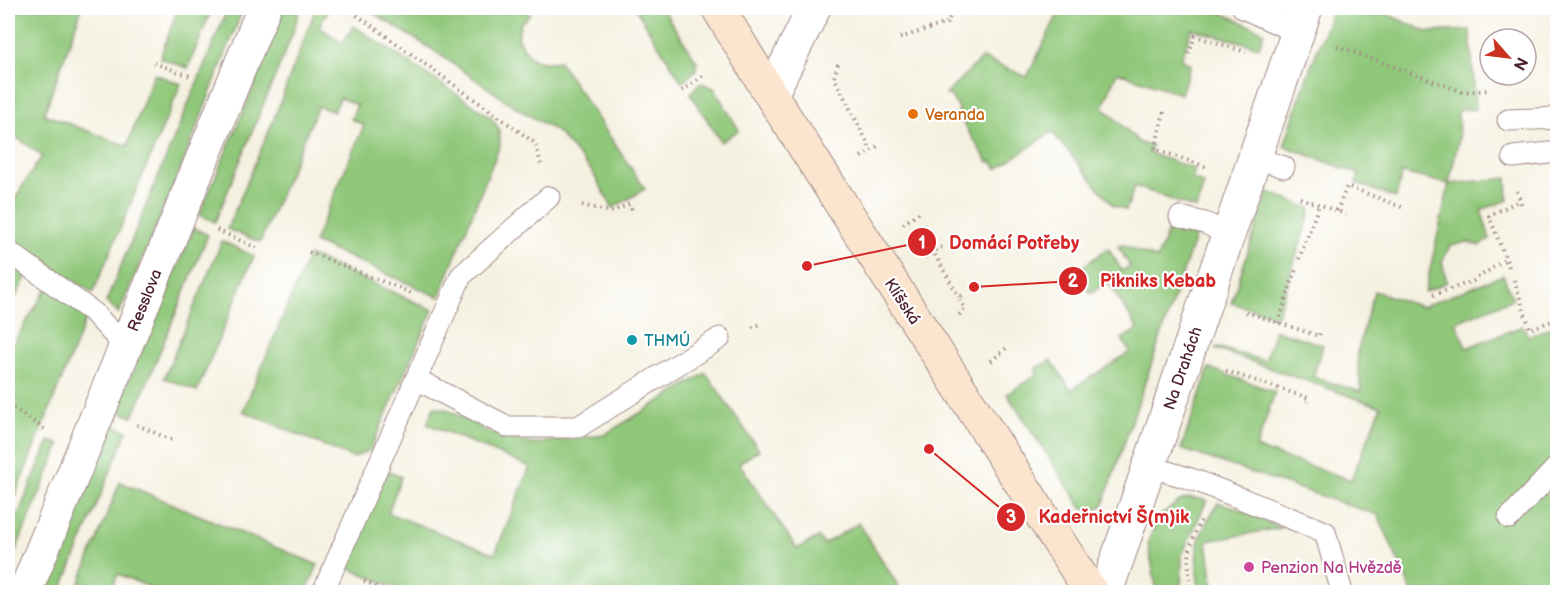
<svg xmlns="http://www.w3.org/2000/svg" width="1565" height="600" font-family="'Balsamiq Sans',sans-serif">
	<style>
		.green { fill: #90c87a; stroke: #6d7452; stroke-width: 1.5 }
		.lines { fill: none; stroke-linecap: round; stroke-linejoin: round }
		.lane-casing { stroke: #a08886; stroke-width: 23 }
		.street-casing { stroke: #a08886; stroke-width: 35 }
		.secondary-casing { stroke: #a08886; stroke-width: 35 }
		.path { stroke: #a08886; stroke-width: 4; stroke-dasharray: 1.5 4.5; stroke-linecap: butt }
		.lane { stroke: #fff; stroke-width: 21 }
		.street { stroke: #fff; stroke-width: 33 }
		.secondary { stroke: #fbe5cf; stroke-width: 33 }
		.food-dot { fill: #e8710a; stroke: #fff; stroke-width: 2 }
		.culture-dot { fill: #0f9aa8; stroke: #fff; stroke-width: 2 }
		.hotel-dot { fill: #d1479c; stroke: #fff; stroke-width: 2 }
		.labels { text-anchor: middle; stroke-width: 4.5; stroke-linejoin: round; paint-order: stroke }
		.food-label { font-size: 16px; fill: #c56008; stroke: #fff; text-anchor: start }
		.street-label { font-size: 16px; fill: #4a1f2b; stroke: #fff }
		.culture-label { font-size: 16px; fill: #0d838f; stroke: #fff; text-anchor: start }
		.hotel-label { font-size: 16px; fill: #b23c85; stroke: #fff; text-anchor: start }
		.leader { fill: none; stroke: #d62828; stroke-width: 2 }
		.callout-dot { fill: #d62828; stroke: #fff; stroke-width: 2 }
		.mark-label { font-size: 18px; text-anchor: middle; font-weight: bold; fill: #fff }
		.callout-label { font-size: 18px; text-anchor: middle; font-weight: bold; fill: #d62828; stroke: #fff; stroke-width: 4.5; stroke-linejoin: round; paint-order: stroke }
	</style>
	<rect width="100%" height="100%" fill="#fff"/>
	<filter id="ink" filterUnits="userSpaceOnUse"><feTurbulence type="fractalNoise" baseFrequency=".0167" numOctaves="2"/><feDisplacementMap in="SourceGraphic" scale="12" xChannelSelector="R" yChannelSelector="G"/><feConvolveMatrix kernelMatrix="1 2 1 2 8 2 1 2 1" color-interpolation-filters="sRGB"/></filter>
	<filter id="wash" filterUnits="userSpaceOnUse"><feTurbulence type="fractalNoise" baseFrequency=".008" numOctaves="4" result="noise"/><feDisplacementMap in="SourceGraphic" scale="24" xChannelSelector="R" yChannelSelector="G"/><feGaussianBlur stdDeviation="1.35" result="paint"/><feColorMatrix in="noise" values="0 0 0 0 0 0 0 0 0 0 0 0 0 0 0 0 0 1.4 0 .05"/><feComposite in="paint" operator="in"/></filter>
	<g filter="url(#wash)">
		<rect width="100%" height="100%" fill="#f5f1e1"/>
		<g class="green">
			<polygon points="8,8 82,8 44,114 127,146 154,74 181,84 93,293 8,237 8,209 42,156 8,131"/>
			<polygon points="178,8 212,8 188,68 160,58"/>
			<polygon points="228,8 243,8 243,9 182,165 119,313 106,302"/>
			<polygon points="283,8 300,8 292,35 215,222 199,215 252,91"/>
			<polygon points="316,8 324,8 328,11 319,26 342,43 354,26 491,117 499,129 500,145 439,297 314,242 364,125 351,119 357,105 340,98 334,112 318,106 260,242 227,229 273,121"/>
			<path d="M365,8H525L530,15L520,24L518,40C531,60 535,65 559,61L645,189L613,208L591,170L556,131L517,108L430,48Z"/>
			<polygon points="635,8 662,8 697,62 695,71 682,82"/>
			<polygon points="1061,8 1211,8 1264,32 1259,47 1192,29 1181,60 1191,64 1181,94 1117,72 1103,107 1140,143 1152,145 1149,153 1195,169 1192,179 1204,184 1196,209 1135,186 1126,210 1113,205 1052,132 997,169 992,161 988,162 957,114 959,109 950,95 945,95 982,58 1027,77"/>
			<polygon points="1333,8 1373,8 1428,32 1470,30 1476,109 1458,110 1459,138 1449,184 1507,178 1508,200 1481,210 1490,239 1479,246 1468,242 1450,246 1442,262 1447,282 1425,292 1449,184 1402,173 1396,198 1356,183 1359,174 1284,146 1304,85"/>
			<polygon points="699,84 704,84 714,88 739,130 721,142 690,93"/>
			<polygon points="1268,192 1311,209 1277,316 1231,303"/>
			<path d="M1170,226L1196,234L1103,505C1096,512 1091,513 1082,508L1007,394L1037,375L1036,368L1051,360L1071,390L1130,352L1122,339L1138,329L1108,282L1090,293L1076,272L1108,248L1122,271L1130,266L1118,246L1124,245L1157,259Z"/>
			<polygon points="194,228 208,235 133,417 116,410"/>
			<polygon points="222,241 254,256 197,391 164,378"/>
			<polygon points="309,255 433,310 370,450 353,458 243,411"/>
			<polygon points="8,261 28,274 14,300 8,296"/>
			<polygon points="1503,275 1513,299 1456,322 1466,348 1523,326 1528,336 1557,325 1557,592 1412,592 1378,515 1181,449 1209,368 1275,392 1256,448 1351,480 1381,407 1215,349 1217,347 1265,361 1275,330 1323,345 1313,377 1361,392 1357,353 1374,291 1422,307"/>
			<polygon points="47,288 87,316 8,513 8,352"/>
			<polygon points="706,373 759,450 739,463 797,549 818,537 824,544 859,523 902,592 405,592 344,566 385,470 401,477 388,513 495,554 530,467 427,424 434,407 446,409 491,433 532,444 604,435"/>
			<polygon points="111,424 127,431 61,592 41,592"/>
			<polygon points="49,441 60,445 8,569 8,539"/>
			<polygon points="120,482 318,565 306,592 161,592 118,574 110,592 76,592"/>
			<polygon points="1190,498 1207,500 1182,555 1181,592 1157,592 1148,544 1157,518 1181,500"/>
			<path d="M1218,503L1232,506L1281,528L1207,541L1214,592H1199C1194,549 1195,540 1218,503Z"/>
		</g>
	</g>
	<g filter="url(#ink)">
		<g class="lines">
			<defs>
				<g id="lane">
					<polyline points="1243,8 1296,32"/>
					<polyline points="1508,120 1558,118"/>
					<polyline points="1253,157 1284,167"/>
					<polyline points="1513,157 1558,152"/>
					<polyline points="1180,217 1205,223 1227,234"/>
					<polyline points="8,251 94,313 125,347"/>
					<polyline points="416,379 508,427 578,427 720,338"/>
					<polyline points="1149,466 1197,481 1325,532 1342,592"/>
					<polyline points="1509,518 1558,466"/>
					<polyline points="323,592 461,276 549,197"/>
				</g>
				<g id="street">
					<polyline points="771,95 814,8"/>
					<polyline points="25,592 264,8"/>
					<polyline points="1106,592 1306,8"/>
				</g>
				<polyline id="secondary" points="718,8 771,95 1091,592"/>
			</defs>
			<use href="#lane" class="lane-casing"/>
			<use href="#street" class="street-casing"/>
			<use href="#secondary" class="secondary-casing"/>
			<g class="path">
				<polyline points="347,8 535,143 541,164"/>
				<polyline points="999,8 1002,9"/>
				<polyline points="900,38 947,23 954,8"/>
				<polyline points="1337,46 1463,92 1489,90"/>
				<polyline points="1189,54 1195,36 1246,52"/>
				<polyline points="154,63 190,76"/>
				<polyline points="838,64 834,77 871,150"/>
				<polyline points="682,91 706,73"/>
				<polyline points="1164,112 1155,149 1207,167"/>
				<polyline points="861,157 881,144"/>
				<polyline points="1517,191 1522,206"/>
				<polyline points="1300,198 1346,214"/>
				<polyline points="582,205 611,212 629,204 633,211"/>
				<polyline points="1337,211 1347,186 1404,208"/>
				<polyline points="903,224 920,212"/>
				<polyline points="217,230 259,249"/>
				<polyline points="926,239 959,297"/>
				<polyline points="309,252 414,294"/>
				<polyline points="925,257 945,245"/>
				<polyline points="1299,259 1319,205"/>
				<polyline points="1509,267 1489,216 1520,200"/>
				<polyline points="1514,280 1530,329 1558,319"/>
				<polyline points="1433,295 1473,281 1506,259"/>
				<polyline points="1246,312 1319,336 1320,332"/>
				<polyline points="959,315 965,309 959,297 963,295"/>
				<polyline points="1278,323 1296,269"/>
				<polyline points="752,327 761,324"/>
				<polyline points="991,361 1009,346"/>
				<polyline points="1226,371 1308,398 1307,402"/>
				<polyline points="8,405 46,430"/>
				<polyline points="137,425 174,441"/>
				<polyline points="364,581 389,592"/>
				<path d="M1191,592C1188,562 1186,549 1201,521"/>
			</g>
			<use href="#lane" class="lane"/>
			<use href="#street" class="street"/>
			<use href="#secondary" class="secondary"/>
		</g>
	</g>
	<circle class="food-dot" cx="913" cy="114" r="6"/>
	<circle class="culture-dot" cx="632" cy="340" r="6"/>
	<circle class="hotel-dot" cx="1249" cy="567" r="6"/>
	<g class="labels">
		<g class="food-label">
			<text x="925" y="120">Veranda</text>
		</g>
		<g class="street-label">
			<text transform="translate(144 300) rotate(-68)" y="6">Resslova</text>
			<text transform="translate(903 301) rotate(57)" y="6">Klíšská</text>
			<text transform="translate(1182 368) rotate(-71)" y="6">Na Drahách</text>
		</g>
		<g class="culture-label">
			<text x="644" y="346">THMÚ</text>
		</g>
		<g class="hotel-label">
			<text x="1261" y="573">Penzion Na Hvězdě</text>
		</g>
	</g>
	<path class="leader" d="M807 266L922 242M974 287L1073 281M929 449L1011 517"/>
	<g class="callout-dot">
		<circle cx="807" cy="266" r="6"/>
		<circle cx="974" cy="287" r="6"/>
		<circle cx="929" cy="449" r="6"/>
		<circle cx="922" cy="242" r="15"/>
		<circle cx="1073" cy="281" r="15"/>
		<circle cx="1011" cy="517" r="15"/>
	</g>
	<g class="mark-label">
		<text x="922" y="249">1</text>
		<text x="1073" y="287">2</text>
		<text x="1011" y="523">3</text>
	</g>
	<g class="callout-label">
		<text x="1014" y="249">Domácí Potřeby</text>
		<text x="1158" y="287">Pikniks Kebab</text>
		<text x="1114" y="523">Kadeřnictví Š(m)ik</text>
	</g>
	<rect width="1565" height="600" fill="none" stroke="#fff" stroke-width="30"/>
	<g transform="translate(1508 57) rotate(118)"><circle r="28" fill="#ffffff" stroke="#b7a5aa" stroke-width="1.5"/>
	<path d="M0-4.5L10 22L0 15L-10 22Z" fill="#c8321e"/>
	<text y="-9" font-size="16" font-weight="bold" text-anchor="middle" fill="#4a1f2b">N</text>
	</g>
</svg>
